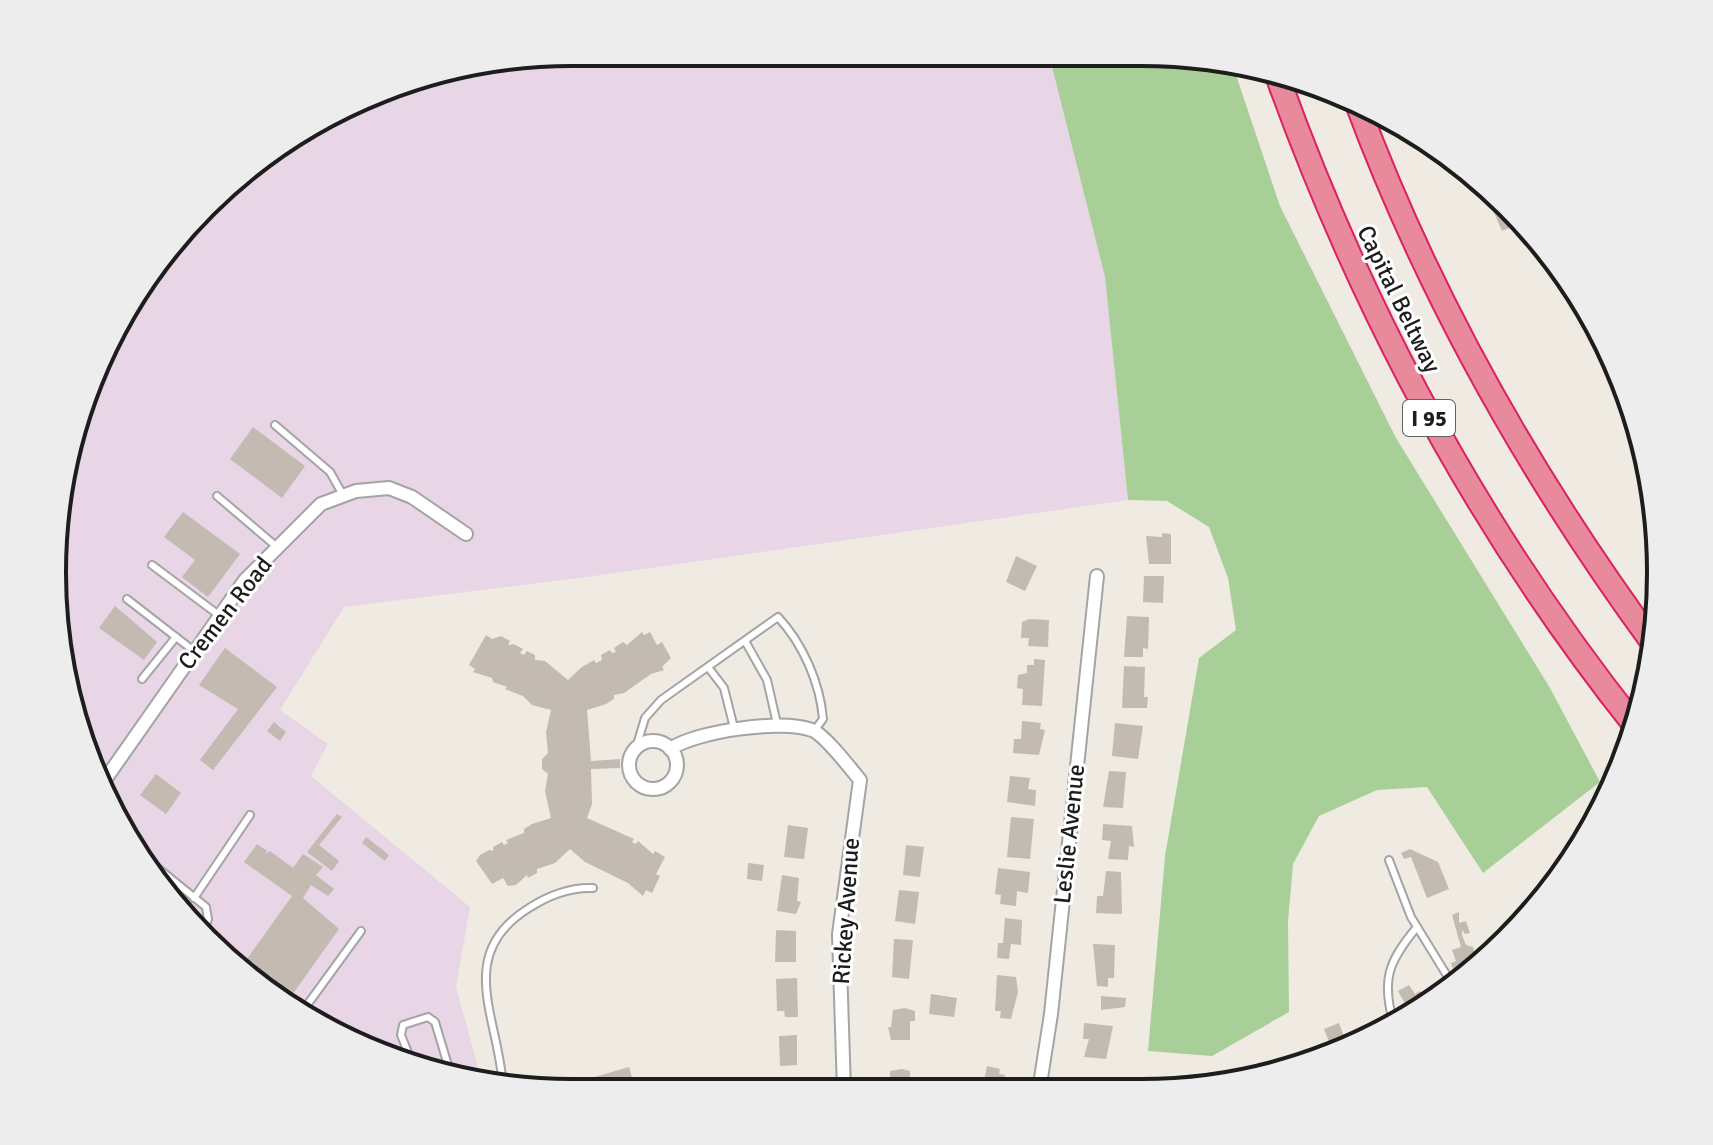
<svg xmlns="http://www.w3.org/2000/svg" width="1713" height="1145" font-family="Signika,sans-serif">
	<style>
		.industrial { fill: #e8d5e5 }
		.forest { fill: #a8cf97 }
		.building { fill: #c3bab2 }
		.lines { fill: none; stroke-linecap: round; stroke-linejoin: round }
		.service-casing { stroke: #a4a4a4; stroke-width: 10 }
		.minor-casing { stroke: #a4a4a4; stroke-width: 16 }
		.motorway-casing { stroke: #db2163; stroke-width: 26 }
		.service { stroke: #fff; stroke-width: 6 }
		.minor { stroke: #fff; stroke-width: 12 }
		.motorway { stroke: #e8899c; stroke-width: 22 }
		.labels { text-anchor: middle; stroke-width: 6; stroke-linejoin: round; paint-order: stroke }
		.shield { fill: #fff; stroke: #616161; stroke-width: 2 }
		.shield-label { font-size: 22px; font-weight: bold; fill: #1d1d1d }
		.street-label { font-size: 24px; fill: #1d1d1d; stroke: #fff }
		.rim { fill: none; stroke: #1d1d1d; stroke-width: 4 }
	</style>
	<rect width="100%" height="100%" fill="#efebe3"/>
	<polygon class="industrial" points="573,52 1049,55 1105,277 1128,500 594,576 344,607 280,710 328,744 311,776 470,907 456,987 482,1082 343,1040 229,964 122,833 70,707 53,538 91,374 160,255 283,140 406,79"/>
	<polygon class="forest" points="1049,55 1209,57 1232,63 1280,206 1396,438 1550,688 1600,782 1483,873 1427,787 1377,790 1319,816 1293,864 1288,921 1289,1012 1212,1056 1148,1051 1165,856 1199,658 1236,630 1228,578 1209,527 1167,501 1128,500 1105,277"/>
	<g class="building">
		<polygon points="1499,197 1520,224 1502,231 1489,201"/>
		<polygon points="253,427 305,466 282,498 230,459"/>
		<polygon points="183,512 240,554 208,597 182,577 195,560 164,537"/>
		<polygon points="1162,533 1171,534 1171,564 1149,564 1146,536 1162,537"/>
		<polygon points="1016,556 1037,566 1025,591 1006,582"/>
		<polygon points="1144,576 1164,576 1163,603 1143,602"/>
		<polygon points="115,606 157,642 144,660 99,628"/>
		<polygon points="1127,616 1149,617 1148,649 1143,648 1143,657 1124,657"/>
		<polygon points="1029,619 1049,620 1048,647 1028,646 1029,638 1021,638 1022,622"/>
		<polygon points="642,632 644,635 650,632 657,645 662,642 671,658 662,667 664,670 651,674 624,693 614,695 614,699 606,704 587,710 591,761 620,759 620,768 591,769 592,804 587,818 634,839 632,842 636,844 638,841 653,854 655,851 665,857 656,874 660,876 652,893 646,890 643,896 628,883 585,862 570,849 555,863 537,869 537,873 528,878 527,875 516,885 508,886 503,878 492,884 476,861 480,855 489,850 493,851 493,847 502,842 504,845 508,843 506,840 524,833 524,829 532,824 551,818 545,791 548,774 542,769 542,759 548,753 546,732 551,710 532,705 523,696 505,689 507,687 493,682 492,678 473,672 475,669 469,665 486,635 492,639 501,636 510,641 508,645 514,644 523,649 520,653 524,655 527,651 535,655 535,660 545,661 568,680 582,667 594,660 596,663 602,660 601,655 610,650 612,653 616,652 614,648 623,642 627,645"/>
		<polygon points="225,648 277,687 213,770 200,760 238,709 199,685"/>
		<polygon points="1034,659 1045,660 1042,706 1022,705 1023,689 1017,688 1018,675 1027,673 1027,665 1034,665"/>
		<polygon points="1124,666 1145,667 1144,697 1148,697 1147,708 1122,708"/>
		<polygon points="1022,721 1041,723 1040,729 1045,730 1039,755 1013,753 1014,739 1021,739"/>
		<polygon points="274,722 286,732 280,741 267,731"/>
		<polygon points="1115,723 1143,726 1138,759 1112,756"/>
		<polygon points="1109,771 1126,772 1123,808 1103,807"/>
		<polygon points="156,774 181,793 166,814 140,795"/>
		<polygon points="1010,776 1030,778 1028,789 1036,790 1035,806 1007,802"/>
		<polygon points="337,814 342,817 319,845 339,861 332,871 307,852"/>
		<polygon points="1011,817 1034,819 1030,859 1007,857"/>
		<polygon points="1103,824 1132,826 1134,847 1129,846 1128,860 1108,859 1111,841 1102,840"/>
		<polygon points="788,825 808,828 804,859 784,857"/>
		<polygon points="366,837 389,855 385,861 362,843"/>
		<polygon points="257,844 267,851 265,854 270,851 293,868 303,854 323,867 316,875 334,889 328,896 311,885 303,898 339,929 287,1002 239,970 292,896 244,862"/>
		<polygon points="906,845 924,847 920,877 903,875"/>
		<polygon points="1410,849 1438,862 1449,889 1427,898 1411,857 1404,859 1401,853"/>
		<polygon points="748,863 764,865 762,881 747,879"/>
		<polygon points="998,868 1030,872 1028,893 1017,891 1016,906 1000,904 1001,895 995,894"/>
		<polygon points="1106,871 1121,872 1122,914 1096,913 1097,896 1103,896"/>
		<polygon points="782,875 799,878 797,901 801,902 796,914 777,911"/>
		<polygon points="899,890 919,892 915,924 895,921"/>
		<polygon points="1459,912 1459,923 1466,921 1470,933 1465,934 1462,930 1462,935 1466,945 1473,947 1479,965 1463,978 1461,970 1454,972 1451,963 1456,961 1452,950 1461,947 1452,915"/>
		<polygon points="1005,918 1022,920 1021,945 1011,944 1009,959 997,958 998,943 1003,943"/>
		<polygon points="776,930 796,931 796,962 775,962"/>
		<polygon points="894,939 913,940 909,979 892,977"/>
		<polygon points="1093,944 1115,945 1114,978 1108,978 1108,987 1097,986"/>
		<polygon points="997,975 1016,977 1018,992 1011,1019 1000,1018 1001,1011 995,1011"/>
		<polygon points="797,978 798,1017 785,1017 784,1011 777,1011 776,979"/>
		<polygon points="1409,985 1415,994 1420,991 1427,1004 1407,1017 1404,1011 1408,1009 1398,991"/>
		<polygon points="931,994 957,998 954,1017 929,1014"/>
		<polygon points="1101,996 1126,998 1125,1007 1101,1010"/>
		<polygon points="905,1008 915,1011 915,1021 910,1021 910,1040 891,1040 888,1027 891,1027 893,1010"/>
		<polygon points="1084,1023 1113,1026 1106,1059 1084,1057 1089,1039 1083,1039"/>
		<polygon points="1339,1023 1345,1039 1330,1044 1324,1029"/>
		<polygon points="797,1035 797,1065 780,1066 779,1036"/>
		<polygon points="987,1066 1000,1069 999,1074 1005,1075 1002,1091 982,1091"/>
		<polygon points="629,1067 635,1088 594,1089 591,1078"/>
		<polygon points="902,1069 910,1071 910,1091 890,1090 890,1071"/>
	</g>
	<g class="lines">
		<defs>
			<g id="service">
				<polyline points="275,425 330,472 343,495"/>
				<polyline points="217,496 277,547"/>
				<polyline points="152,565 220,616"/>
				<polyline points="127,599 194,651"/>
				<polyline points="745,641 767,680 778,728"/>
				<polyline points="708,667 724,688 734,728"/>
				<polyline points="142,679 176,637"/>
				<path d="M636,748L645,718L661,700L778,617C803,644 820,683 823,719L814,731"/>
				<polyline points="138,852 206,907 208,919 203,932"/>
				<polyline points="1389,860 1411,917 1454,987"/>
				<polyline points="194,898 250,815"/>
				<polyline points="302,1012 361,931"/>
				<path d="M1394,1025C1381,980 1388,962 1417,927"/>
				<polyline points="405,1058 409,1055 401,1035 403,1025 428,1017 435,1022 450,1072"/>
				<path d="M503,1088C500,1020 453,955 529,908C549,895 569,887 593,888"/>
			</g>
			<g id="minor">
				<circle cx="653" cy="765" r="24"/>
				<path d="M670,749C697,731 781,719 812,730C825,735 850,768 860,780L839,934L844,1090"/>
				<polyline points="102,784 245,580 321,504 356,491 389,488 412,497 466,534"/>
				<polyline points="1039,1091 1051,1014 1097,576"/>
			</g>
			<g id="motorway">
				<path d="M1278,78C1363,314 1480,531 1636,727"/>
				<path d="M1356,101C1429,298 1531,477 1655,646"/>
			</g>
		</defs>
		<use href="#service" class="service-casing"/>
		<use href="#minor" class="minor-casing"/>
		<use href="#motorway" class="motorway-casing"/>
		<use href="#service" class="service"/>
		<use href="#minor" class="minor"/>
		<use href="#motorway" class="motorway"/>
	</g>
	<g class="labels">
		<rect class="shield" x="1403" y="400" width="52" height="36" rx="6"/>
		<g class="shield-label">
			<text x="1429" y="426">I 95</text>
		</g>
		<g class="street-label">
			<text transform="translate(1399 299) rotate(64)" y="8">Capital Beltway</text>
			<text transform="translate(225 613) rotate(-52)" y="8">Cremen Road</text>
			<text transform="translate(1069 834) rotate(-84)" y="8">Leslie Avenue</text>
			<text transform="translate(846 911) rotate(-86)" y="8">Rickey Avenue</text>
		</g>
	</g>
	<path d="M0 0H1713V1145H0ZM572 66H1141A506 506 0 0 1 1647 572V573A506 506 0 0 1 1141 1079H572A506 506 0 0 1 66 573V572A506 506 0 0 1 572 66Z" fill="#ededed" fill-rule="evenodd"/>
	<path class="rim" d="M572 66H1141A506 506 0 0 1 1647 572V573A506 506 0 0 1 1141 1079H572A506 506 0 0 1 66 573V572A506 506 0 0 1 572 66Z"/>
</svg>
